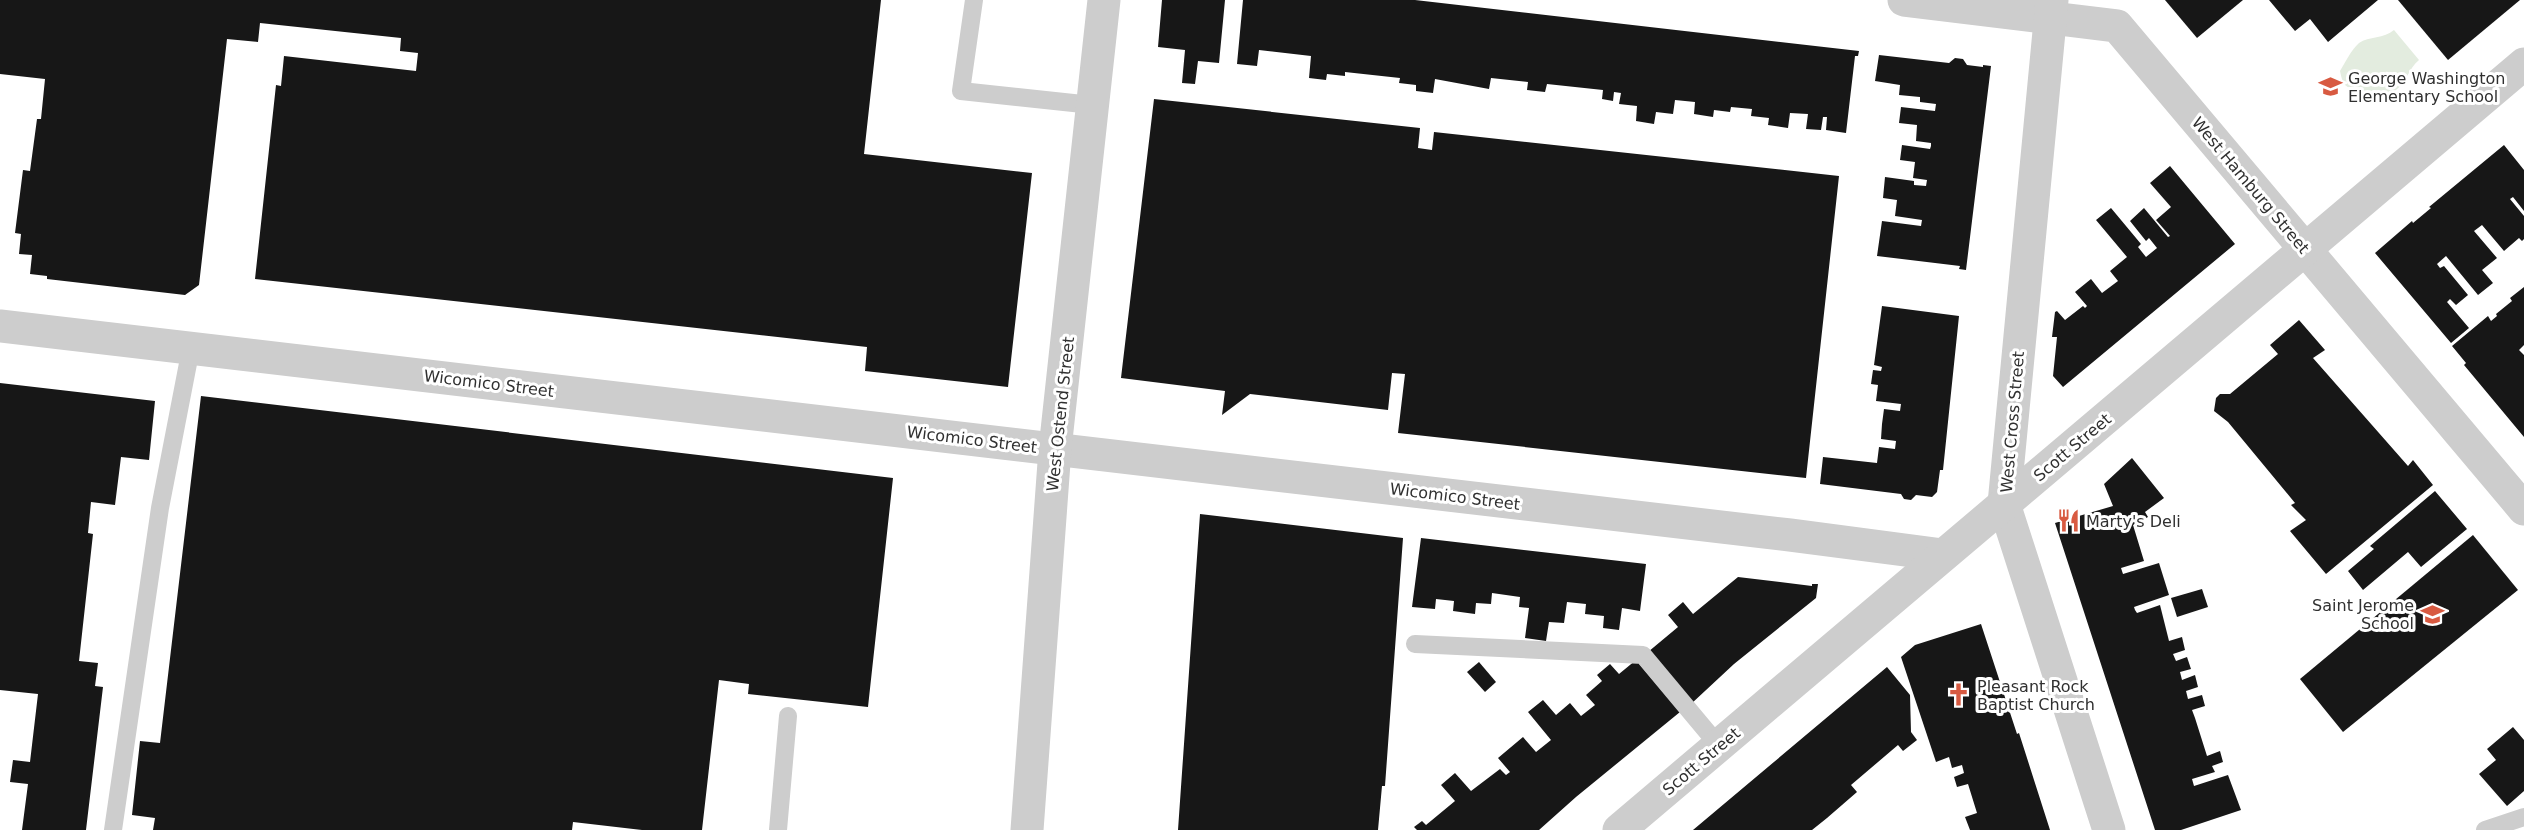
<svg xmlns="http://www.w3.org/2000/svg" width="2524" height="830" font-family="'DejaVu Sans',sans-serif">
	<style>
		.green { fill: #e3ecdf }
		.building { fill: #171717 }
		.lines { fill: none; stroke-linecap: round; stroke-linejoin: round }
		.service { stroke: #cdcdcd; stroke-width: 18 }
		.minor { stroke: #cdcdcd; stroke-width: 33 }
		.labels { text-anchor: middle; stroke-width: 6; stroke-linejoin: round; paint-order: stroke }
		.poi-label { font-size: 16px; fill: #303030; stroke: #fff; text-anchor: start }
		.street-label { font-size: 16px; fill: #303030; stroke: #fff }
	</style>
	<rect width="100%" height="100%" fill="#fff"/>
	<path class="green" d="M2394,30L2419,60C2409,68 2406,83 2396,90C2387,97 2352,92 2345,85C2342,81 2341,76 2340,71C2345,63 2351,50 2359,43C2369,36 2384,39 2394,30Z"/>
	<g class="building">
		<polygon points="0,0 881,0 864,154 1032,173 1008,387 865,371 867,347 255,279 276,85 281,86 284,56 416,71 418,53 400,51 401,38 260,23 258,42 227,39 199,285 185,295 47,279 47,276 30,274 32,255 19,254 21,234 15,233 23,170 30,171 37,119 41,119 45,79 0,74"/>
		<polygon points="1162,0 1225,0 1219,63 1198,61 1195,84 1182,83 1185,50 1158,47"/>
		<polygon points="1243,0 1415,0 1859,51 1858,56 1855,56 1846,133 1826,130 1827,117 1823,117 1821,130 1806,129 1808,114 1790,113 1788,128 1768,125 1769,118 1751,116 1752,109 1731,107 1730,112 1714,110 1713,117 1694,114 1695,102 1675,100 1673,114 1656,112 1654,124 1636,121 1637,106 1619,104 1621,93 1614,92 1613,101 1602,99 1603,90 1547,84 1545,92 1527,90 1528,82 1491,78 1489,89 1435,79 1433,93 1416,91 1416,85 1399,83 1400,78 1345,72 1345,76 1327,74 1326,80 1309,78 1311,56 1259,50 1257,66 1237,64"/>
		<polygon points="2165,0 2243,0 2197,38"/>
		<polygon points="2269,0 2378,0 2328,42 2310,19 2295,31"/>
		<polygon points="2398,0 2520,0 2448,60"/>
		<polygon points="1879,55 1949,63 1955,58 1963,59 1967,65 1983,67 1983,65 1991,66 1966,270 1959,269 1960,266 1877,256 1882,221 1921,226 1922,220 1895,216 1897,200 1883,198 1885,177 1914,181 1914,185 1926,186 1927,180 1913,178 1915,162 1900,160 1902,145 1930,149 1931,146 1931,143 1916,141 1917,125 1899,123 1901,107 1935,111 1936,104 1920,102 1920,97 1899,95 1900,85 1875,81"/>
		<polygon points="1154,99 1420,128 1418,148 1432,150 1434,132 1839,176 1806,478 1398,433 1405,374 1392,373 1388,410 1250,394 1222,415 1225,391 1121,378"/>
		<polygon points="2504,145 2524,170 2524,211 2513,197 2510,199 2524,216 2524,239 2522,241 2519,238 2504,251 2482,225 2474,231 2497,258 2482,270 2493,283 2478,295 2446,256 2437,264 2440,268 2444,266 2468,295 2456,305 2450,299 2447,302 2469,328 2451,343 2375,253 2412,221 2413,223 2431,208 2429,207"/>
		<polygon points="2170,166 2235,244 2063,387 2053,376 2057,337 2052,337 2055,312 2057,311 2065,320 2083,306 2085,308 2087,306 2075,292 2091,279 2102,293 2118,281 2110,271 2127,257 2096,220 2111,208 2141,244 2138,247 2146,257 2157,248 2149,238 2146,241 2130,221 2144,208 2168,237 2170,236 2156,220 2171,207 2150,183"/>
		<polygon points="2524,287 2524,345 2519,350 2524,355 2524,437 2464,365 2466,363 2452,346 2488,316 2491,321 2497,316 2496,314 2512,301 2510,298"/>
		<polygon points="1882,306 1959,316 1943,470 1940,470 1937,492 1932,497 1916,495 1911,500 1904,499 1901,494 1820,484 1823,457 1877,463 1879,447 1895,449 1896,441 1881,439 1882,424 1884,409 1900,411 1901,404 1876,401 1878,385 1871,384 1873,370 1881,371 1882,367 1874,365"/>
		<polygon points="2299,320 2325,350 2313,358 2408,466 2413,460 2433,485 2326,574 2290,531 2306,520 2291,505 2295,503 2228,422 2214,411 2216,398 2220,394 2230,394 2278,354 2270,345"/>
		<polygon points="0,383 155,401 149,460 121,457 115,505 91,502 88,533 93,534 79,661 98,663 95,686 103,687 86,830 22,830 28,784 10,782 13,760 30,762 38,694 0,690"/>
		<polygon points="201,396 893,478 868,707 748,694 749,684 719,680 702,830 642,830 573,822 572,830 153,830 155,818 132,815 140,741 160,743"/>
		<polygon points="2132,458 2164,498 2145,512 2148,517 2133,525 2144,561 2121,568 2123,574 2159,563 2169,595 2134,607 2135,610 2137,613 2160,605 2169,641 2182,637 2185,650 2173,654 2176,661 2187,657 2191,669 2180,672 2182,680 2195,675 2198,687 2186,691 2188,699 2202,695 2205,706 2192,710 2195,718 2207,756 2220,751 2223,762 2212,766 2215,772 2192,779 2194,786 2228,775 2241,810 2181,830 2155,830 2055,523 2113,506 2104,484"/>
		<polygon points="2435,491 2467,529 2421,567 2408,552 2363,590 2348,571 2374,549 2370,546"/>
		<polygon points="1200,514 1403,538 1385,786 1382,786 1378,830 1178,830"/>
		<polygon points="2473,535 2518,590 2343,732 2300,679"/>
		<polygon points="1421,538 1646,564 1640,611 1622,608 1619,630 1603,628 1604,616 1585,614 1586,604 1567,602 1564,623 1549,622 1546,641 1525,638 1529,608 1519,607 1520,597 1492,593 1491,604 1476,603 1475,614 1453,611 1454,601 1436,599 1435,609 1412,607"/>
		<polygon points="1738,577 1812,586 1812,584 1818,584 1816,598 1734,664 1691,704 1648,652 1678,627 1668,615 1683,602 1693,614"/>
		<polygon points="2202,589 2208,607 2177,617 2171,598"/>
		<polygon points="1981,624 2017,734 2019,733 2050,830 1970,830 1965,817 1977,813 1968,784 1957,787 1954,777 1964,773 1962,765 1952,768 1949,757 1936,762 1901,657 1915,645"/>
		<polygon points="1636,660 1680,712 1576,797 1539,830 1417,830 1414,827 1422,821 1426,825 1455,801 1441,785 1455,773 1471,791 1500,769 1506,775 1510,772 1498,758 1523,737 1536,752 1551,740 1528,712 1543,700 1556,715 1570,703 1581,716 1595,705 1586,695 1602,681 1597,675 1610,664 1619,674"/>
		<polygon points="1479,662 1496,682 1485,692 1467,672"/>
		<polygon points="1887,667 1910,695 1911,732 1917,740 1903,751 1898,745 1851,785 1857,792 1827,818 1812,830 1693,830"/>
		<polygon points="2513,727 2524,740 2524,791 2507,806 2479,774 2496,760 2487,749"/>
	</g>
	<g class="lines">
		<g class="service">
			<polyline points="974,0 961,91 1092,105"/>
			<polyline points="1415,644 1643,655 1719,746"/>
			<polyline points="113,830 160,508 191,348"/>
			<polyline points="778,830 788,716"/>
			<polyline points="2485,830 2524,817"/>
		</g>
		<g class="minor">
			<polyline points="1904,0 2117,26 2524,509"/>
			<polyline points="2052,0 2004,504 2109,830"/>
			<polyline points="0,326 1790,535 1943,555"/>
			<polyline points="1027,830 1055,449 1104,0"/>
			<polyline points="1619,830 2524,64"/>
		</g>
	</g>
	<defs>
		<symbol id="school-bare" viewBox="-9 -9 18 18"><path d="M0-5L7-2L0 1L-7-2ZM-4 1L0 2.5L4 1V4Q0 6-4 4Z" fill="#d85a41" stroke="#fff" stroke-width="2.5" paint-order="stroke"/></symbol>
		<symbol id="restaurant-bare" viewBox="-9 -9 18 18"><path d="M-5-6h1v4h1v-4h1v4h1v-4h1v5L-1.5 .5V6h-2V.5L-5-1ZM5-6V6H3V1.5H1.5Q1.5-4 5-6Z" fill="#d85a41" stroke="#fff" stroke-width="2.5" paint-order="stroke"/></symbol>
		<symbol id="church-bare" viewBox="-9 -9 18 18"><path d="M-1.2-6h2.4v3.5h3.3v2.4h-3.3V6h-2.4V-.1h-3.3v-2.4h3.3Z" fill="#d85a41" stroke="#fff" stroke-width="2.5" paint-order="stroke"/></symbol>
	</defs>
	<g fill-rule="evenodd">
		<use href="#school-bare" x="2314" y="70" width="33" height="33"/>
		<use href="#restaurant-bare" x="2052" y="504" width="33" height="33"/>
		<use href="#school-bare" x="2416" y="598" width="33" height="33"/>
		<use href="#church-bare" x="1942" y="678" width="33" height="33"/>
	</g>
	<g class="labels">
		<g class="poi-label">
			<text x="2348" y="84">George Washington<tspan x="2348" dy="18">Elementary School</tspan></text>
			<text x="2086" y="527">Marty's Deli</text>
			<text x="2414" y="611" text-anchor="end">Saint Jerome<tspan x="2414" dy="18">School</tspan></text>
			<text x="1977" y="692">Pleasant Rock<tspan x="1977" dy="18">Baptist Church</tspan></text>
		</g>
		<g class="street-label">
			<text transform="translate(2251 185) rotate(50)" y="6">West Hamburg Street</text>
			<text transform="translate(489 383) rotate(7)" y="6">Wicomico Street</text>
			<text transform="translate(1060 414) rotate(-84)" y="6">West Ostend Street</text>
			<text transform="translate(2012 422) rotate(-85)" y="6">West Cross Street</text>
			<text transform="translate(972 439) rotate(7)" y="6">Wicomico Street</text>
			<text transform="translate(2072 447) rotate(-40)" y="6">Scott Street</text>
			<text transform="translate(1455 496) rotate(7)" y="6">Wicomico Street</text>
			<text transform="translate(1701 761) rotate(-40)" y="6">Scott Street</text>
		</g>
	</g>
</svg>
